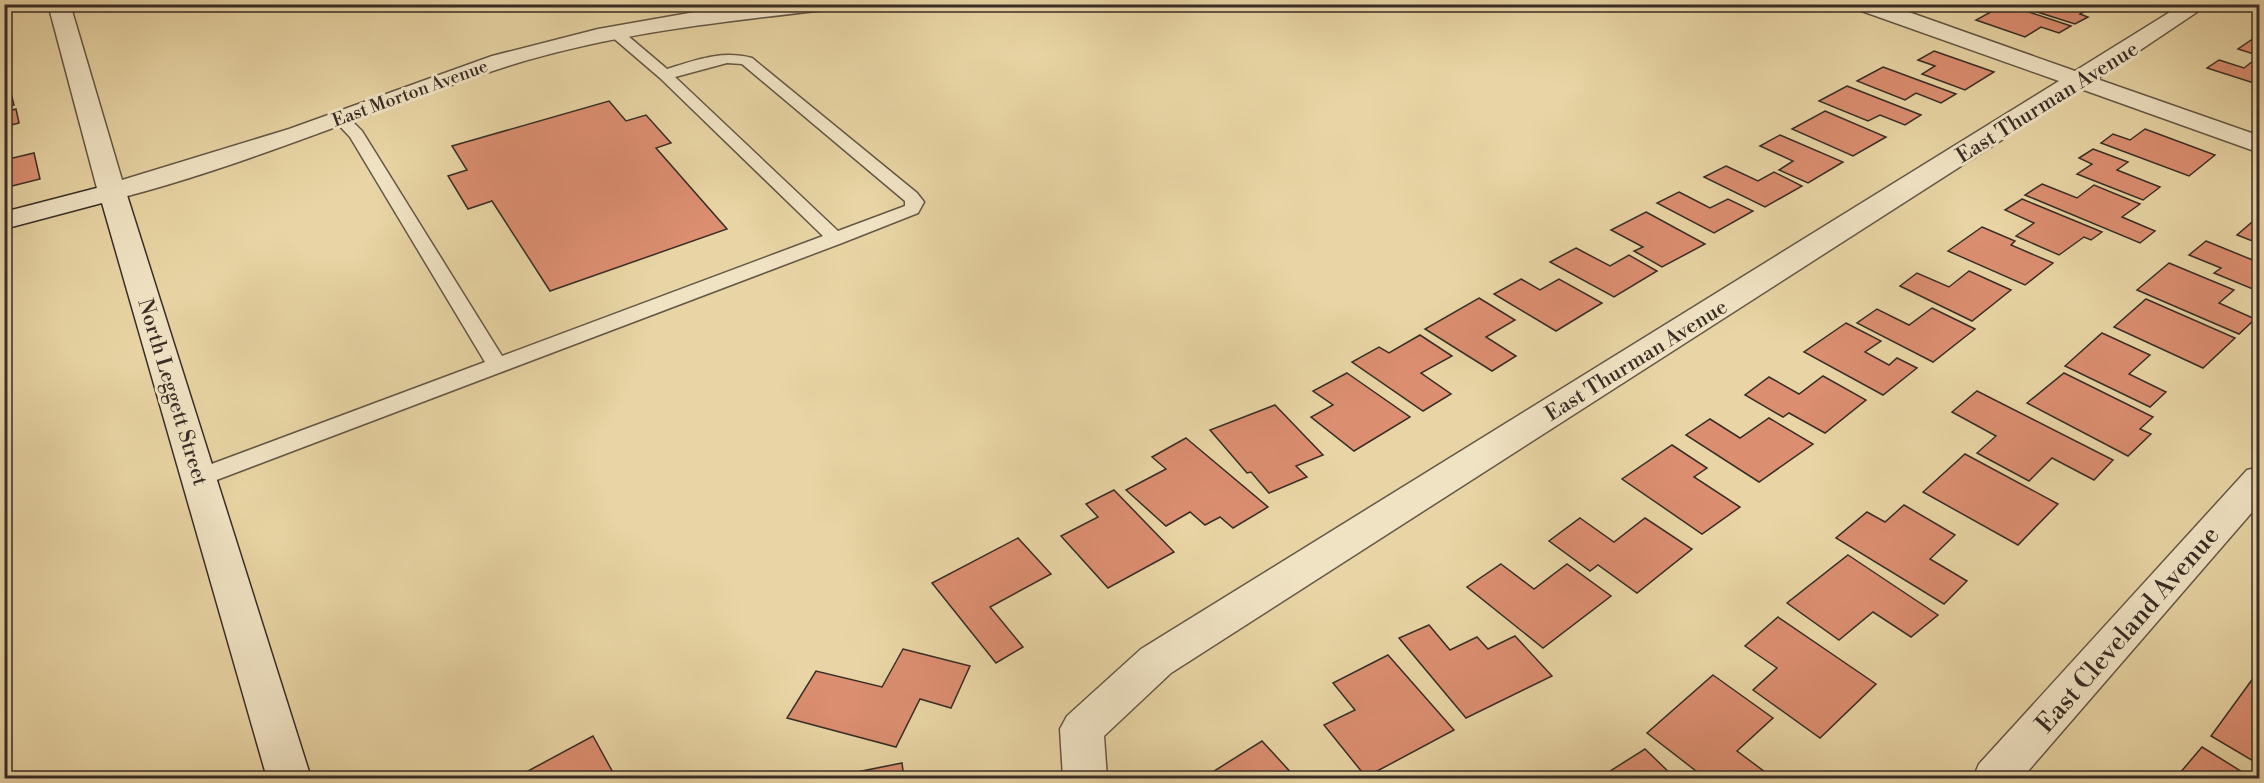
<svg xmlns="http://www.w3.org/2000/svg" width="2264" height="783" font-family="'Libre Bodoni',serif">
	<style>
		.building { fill: #db8e70; stroke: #382d26; stroke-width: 1.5 }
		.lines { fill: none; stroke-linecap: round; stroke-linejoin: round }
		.lane-casing { stroke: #645746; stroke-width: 3 }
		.street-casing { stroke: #645746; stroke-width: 3 }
		.secondary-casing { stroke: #382d26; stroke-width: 3 }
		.lane { fill: #f0e3c4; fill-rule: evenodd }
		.street { fill: #f0e3c4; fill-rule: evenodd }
		.secondary { fill: #f0e3c4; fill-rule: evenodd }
		.labels { text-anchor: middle; stroke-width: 6; stroke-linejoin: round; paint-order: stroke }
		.far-street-label { font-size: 18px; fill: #382d26; stroke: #f0e3c4 }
		.street-label { font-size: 21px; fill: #382d26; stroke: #f0e3c4 }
		.near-street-label { font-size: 26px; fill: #382d26; stroke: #f0e3c4 }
	</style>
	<rect width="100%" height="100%" fill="#e8d4a4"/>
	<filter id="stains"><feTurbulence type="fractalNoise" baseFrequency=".00333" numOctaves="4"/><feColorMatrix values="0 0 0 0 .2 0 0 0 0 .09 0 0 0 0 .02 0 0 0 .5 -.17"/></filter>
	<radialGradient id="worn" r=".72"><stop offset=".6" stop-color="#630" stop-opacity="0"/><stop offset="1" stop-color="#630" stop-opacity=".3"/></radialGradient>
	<g class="building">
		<polygon points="2005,4 2071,26 2059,33 2041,27 2025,37 1976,20"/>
		<polygon points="2091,4 2094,6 2080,14 2088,17 2075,24 2015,5"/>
		<polygon points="2260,34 2260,56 2238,49"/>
		<polygon points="1934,51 1994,72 1965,90 1922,74 1935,66 1918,60"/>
		<polygon points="2219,60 2244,68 2253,61 2260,63 2260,85 2207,68"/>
		<polygon points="1883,67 1956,94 1941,103 1916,93 1905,100 1857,81"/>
		<polygon points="1847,86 1921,115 1905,125 1880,115 1868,121 1819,101"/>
		<polygon points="11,93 14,105 4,107 4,95"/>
		<polygon points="609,101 626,121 646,115 671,143 656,148 727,229 550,291 492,201 468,209 448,176 467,170 452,146"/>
		<polygon points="16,109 19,123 4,127 4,112"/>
		<polygon points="1825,111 1886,137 1853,156 1792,129"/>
		<polygon points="2145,129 2215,155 2189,176 2101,143 2113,134 2130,140"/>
		<polygon points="1780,135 1843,162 1808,183 1779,170 1793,161 1760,146"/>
		<polygon points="2093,149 2128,162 2117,170 2160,187 2143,200 2077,174 2092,164 2079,158"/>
		<polygon points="34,153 40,179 4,188 4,160"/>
		<polygon points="1726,166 1758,181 1774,172 1802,186 1765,207 1704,177"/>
		<polygon points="2042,184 2077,198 2094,185 2140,204 2122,217 2155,231 2140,243 2025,195"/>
		<polygon points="1679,192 1710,208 1728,199 1753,211 1714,233 1657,203"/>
		<polygon points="2022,199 2102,232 2091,240 2084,237 2059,255 2016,236 2034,223 2005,210"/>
		<polygon points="1646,212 1705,244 1662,267 1634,251 1643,247 1611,230"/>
		<polygon points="2259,216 2260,244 2237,235"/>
		<polygon points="1982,227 2015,241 2011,245 2053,263 2025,285 1948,251"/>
		<polygon points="2206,241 2260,263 2260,292 2214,273 2221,268 2189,255"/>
		<polygon points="1576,248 1610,266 1629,255 1657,271 1614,297 1550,262"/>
		<polygon points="2169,263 2234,290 2219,303 2255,319 2239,334 2137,290"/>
		<polygon points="1969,271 2011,290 1972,321 1900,286 1917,273 1949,287"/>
		<polygon points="1521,279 1540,290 1559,279 1602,303 1556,331 1494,294"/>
		<polygon points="1479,298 1515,320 1486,337 1516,356 1492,371 1425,329"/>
		<polygon points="2146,299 2235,338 2203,368 2114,327"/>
		<polygon points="1932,308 1975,329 1933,362 1857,323 1877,309 1909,325"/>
		<polygon points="1846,323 1881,341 1865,352 1889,365 1897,358 1917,368 1883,395 1804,352"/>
		<polygon points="2102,333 2150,355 2129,374 2166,392 2150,407 2065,366"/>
		<polygon points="1420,335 1452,356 1421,373 1451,394 1423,411 1352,362 1379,347 1389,353"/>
		<polygon points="1347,373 1410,417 1354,451 1311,417 1333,405 1313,391"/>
		<polygon points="2064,373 2153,417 2140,429 2151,434 2128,456 2027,403"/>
		<polygon points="1823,376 1866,400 1825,433 1789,413 1783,417 1745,395 1769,377 1799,394"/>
		<polygon points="1977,391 2113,460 2094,480 2052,458 2029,481 1977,453 1996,436 1952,412"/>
		<polygon points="1275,405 1323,455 1296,466 1307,477 1269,493 1251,472 1247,473 1210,430"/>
		<polygon points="1769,418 1813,444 1759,482 1686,435 1710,419 1740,438"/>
		<polygon points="1186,438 1268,507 1233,528 1220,517 1205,525 1190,512 1166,526 1126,490 1166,469 1152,457"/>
		<polygon points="1672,445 1707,468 1694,477 1740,507 1702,534 1622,479"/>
		<polygon points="1965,454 2058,504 2018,545 1923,492"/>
		<polygon points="1114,490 1174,552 1108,588 1061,536 1098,517 1086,504"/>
		<polygon points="1904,505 1955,535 1930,559 1967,581 1944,604 1836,538 1867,512 1885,522"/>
		<polygon points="1580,518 1614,542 1645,518 1692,549 1637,593 1598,565 1590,571 1549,541"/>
		<polygon points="1018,538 1051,574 990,607 1023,647 996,663 932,583"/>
		<polygon points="1848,555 1938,615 1911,637 1873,612 1839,640 1787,603"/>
		<polygon points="1501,564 1534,589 1567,564 1611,596 1543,648 1467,587"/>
		<polygon points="1778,617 1876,684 1820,738 1753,690 1777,668 1745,646"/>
		<polygon points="1429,625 1450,650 1477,637 1488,649 1515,636 1552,676 1466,718 1399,638"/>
		<polygon points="903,649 970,666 951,708 920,699 896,747 787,718 816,671 882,687"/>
		<polygon points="1388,655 1454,730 1366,777 1324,725 1355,710 1333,683"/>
		<polygon points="1713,675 1773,718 1737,751 1773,778 1705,778 1647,733"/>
		<polygon points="2254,677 2260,680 2260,765 2211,736"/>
		<polygon points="593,736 616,778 515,778"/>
		<polygon points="1262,741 1296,778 1203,778"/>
		<polygon points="2202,747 2252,778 2186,778 2179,774"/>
		<polygon points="1645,749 1675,778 1599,778"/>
		<polygon points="902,763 904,778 827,778"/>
	</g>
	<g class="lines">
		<defs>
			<path id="lane" d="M616,29L621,30L667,69C696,60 722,50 752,58L917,193L924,202L918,213L842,243L206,484L198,486L190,484L187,478L190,472L485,362L350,137L332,118L334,115H346L362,131L502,356L823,236L660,78L611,36L609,33ZM727,63L742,64L905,201V206L838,231L675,77Z"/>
			<g id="street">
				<path d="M48,4H70L122,180L289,129L492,56L598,29L712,9L759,4H835L833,9L825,10C718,22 610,34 508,66C375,108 248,166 112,200L102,198L98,192Z"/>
				<polygon points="1854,4 1886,4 2075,71 2183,4 2209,4 2097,79 2260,136 2260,153 2081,89 1171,673 1104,736 1107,778 1063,778 1060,729 1067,716 1141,649 2059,81 1856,9"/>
				<polygon points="2260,467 2260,503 2022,778 1973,778 1979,764 2247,470"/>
			</g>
			<polygon id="secondary" points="112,184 122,186 126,192 311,778 267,778 102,203 4,229 4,212"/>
		</defs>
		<use href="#lane" class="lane-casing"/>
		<use href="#street" class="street-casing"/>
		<use href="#secondary" class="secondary-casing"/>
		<use href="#lane" class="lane"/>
		<use href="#street" class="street"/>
		<use href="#secondary" class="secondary"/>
	</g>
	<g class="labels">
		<g class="far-street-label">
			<text transform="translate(410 93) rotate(-20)" y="6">East Morton Avenue</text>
		</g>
		<g class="street-label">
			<text transform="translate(2047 102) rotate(-32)" y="7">East Thurman Avenue</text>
			<text transform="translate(1636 360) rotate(-32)" y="7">East Thurman Avenue</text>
			<text transform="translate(173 392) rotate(73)" y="7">North Leggett Street</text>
		</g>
		<g class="near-street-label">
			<text transform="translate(2127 629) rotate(-49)" y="9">East Cleveland Avenue</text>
		</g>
	</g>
	<rect width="2264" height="783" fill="none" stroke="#e8d4a4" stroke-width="24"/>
	<rect x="6" y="6" width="2252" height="771" fill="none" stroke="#382d26" stroke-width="3"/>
	<rect x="12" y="12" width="2240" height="759" fill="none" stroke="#382d26" stroke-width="1.5"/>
	<rect width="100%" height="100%" filter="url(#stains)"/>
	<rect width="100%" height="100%" fill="url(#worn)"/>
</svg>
